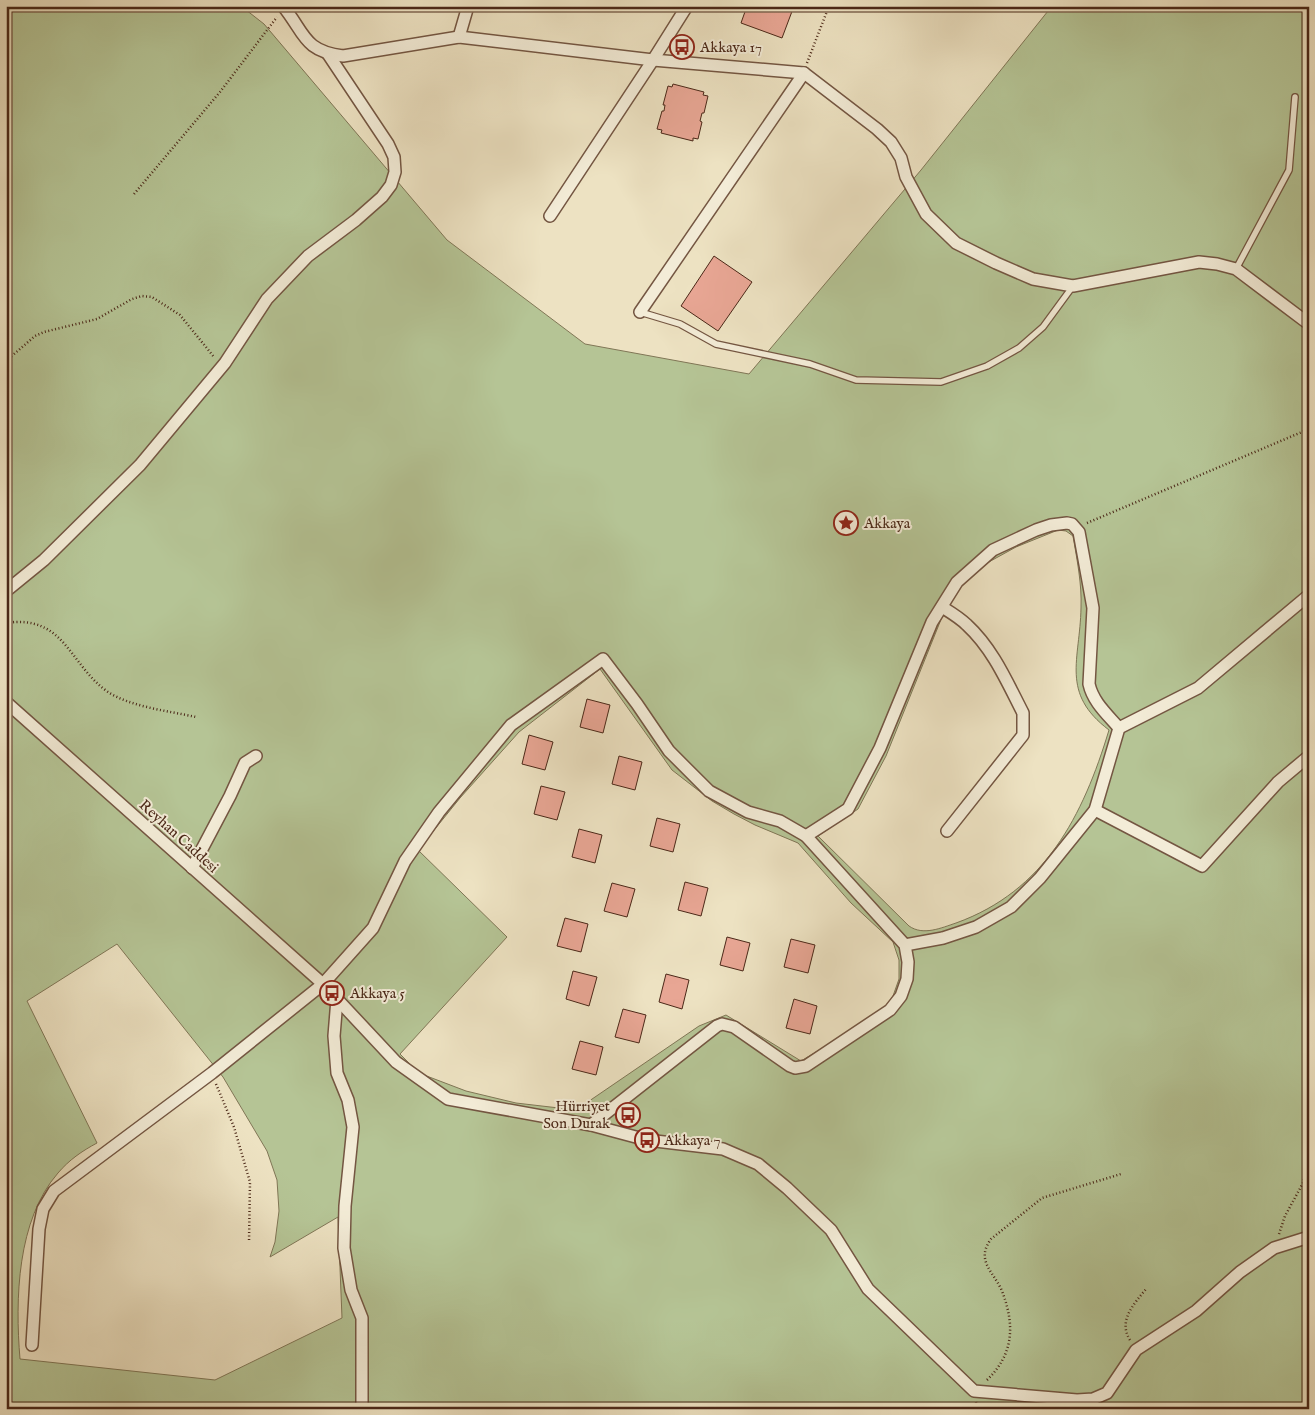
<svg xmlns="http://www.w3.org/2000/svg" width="1315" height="1415" font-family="'IM FELL English',serif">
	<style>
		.green { fill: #b5c495; stroke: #807656; fill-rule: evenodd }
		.building { fill: #e8a694; stroke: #4b2818 }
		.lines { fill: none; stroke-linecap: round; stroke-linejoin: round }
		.service-casing { stroke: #745642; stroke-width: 8 }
		.minor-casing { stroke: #745642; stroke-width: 14 }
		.path { stroke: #4b2818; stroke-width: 2.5; stroke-dasharray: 1 2.5; stroke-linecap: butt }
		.service { stroke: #f3ecd7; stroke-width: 5.5 }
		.minor { stroke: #f3ecd7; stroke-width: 11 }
		.labels { text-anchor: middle; stroke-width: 4; stroke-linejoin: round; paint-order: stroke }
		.poi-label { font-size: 15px; fill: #4b2818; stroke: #f3ecd7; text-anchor: start }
		.street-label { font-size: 15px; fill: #4b2818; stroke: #f3ecd7 }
	</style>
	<rect width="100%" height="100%" fill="#ede2c2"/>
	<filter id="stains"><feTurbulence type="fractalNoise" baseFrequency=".004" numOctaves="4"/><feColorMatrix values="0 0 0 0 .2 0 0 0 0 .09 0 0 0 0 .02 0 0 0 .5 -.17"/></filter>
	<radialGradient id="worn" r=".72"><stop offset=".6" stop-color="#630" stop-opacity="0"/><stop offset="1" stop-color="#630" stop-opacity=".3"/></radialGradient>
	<path class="green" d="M6,6H241L264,24L447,240L585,344L749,374L921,170L1052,6H1309V1409H6ZM1058,530L1066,531L1073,536C1077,560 1082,584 1081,608C1080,660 1060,693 1109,730C1083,816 1045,891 956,923C941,928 923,936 909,926L818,836L858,809L886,756L942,617L957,591L967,580L987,563L1016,547ZM600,669L672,770L712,801L734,814L755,825L798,843L851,903L893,942L899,960V979L893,996L884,1011L801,1061L726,1015L699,1026L576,1110L516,1103L466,1091L424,1075L415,1069L400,1054L507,937L418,850L460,798L519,732ZM117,944L223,1077L267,1151L277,1180L279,1211L275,1242L270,1257L338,1217L342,1318L215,1380L20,1359C15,1299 17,1220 58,1173C69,1160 82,1151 97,1143L27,1001Z"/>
	<g class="building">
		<polygon points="747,6 794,6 782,38 741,23"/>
		<polygon points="673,84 704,92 703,95 708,96 704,113 702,113 700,121 702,122 698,139 693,138 693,141 661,133 662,130 657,129 662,111 664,111 665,105 663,105 668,86 672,87"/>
		<polygon points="714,256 752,282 718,331 681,306"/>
		<polygon points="587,699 610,705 603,733 580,727"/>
		<polygon points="529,735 553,742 545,770 522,764"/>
		<polygon points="619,756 642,762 635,790 612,784"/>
		<polygon points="541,786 565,792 557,820 534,814"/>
		<polygon points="657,818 680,824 673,852 650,846"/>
		<polygon points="579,829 602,835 595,863 572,857"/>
		<polygon points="685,882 708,888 701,916 678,910"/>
		<polygon points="612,883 635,889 627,917 604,911"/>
		<polygon points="565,918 588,924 581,952 557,946"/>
		<polygon points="727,937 750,943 743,971 720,965"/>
		<polygon points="791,939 815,945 808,973 784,967"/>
		<polygon points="573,971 597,977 589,1006 566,999"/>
		<polygon points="666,974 689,980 682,1009 659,1002"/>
		<polygon points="794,999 817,1006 810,1034 786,1028"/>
		<polygon points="623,1009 646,1015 639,1043 615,1037"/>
		<polygon points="580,1041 603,1047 596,1075 572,1069"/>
	</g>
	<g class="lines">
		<defs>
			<g id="service">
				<polyline points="1236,269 1289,170 1295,97"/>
				<polyline points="640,312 680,324 716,344 810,364 856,380 941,382 987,366 1019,348 1043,327 1073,286"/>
			</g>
			<g id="minor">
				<path d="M283,6C305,33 303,51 343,56L459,37L653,60L804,73L877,129L891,142L901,158L906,177L926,214L956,243L996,263L1033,279L1073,286L1199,262L1217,264L1236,269L1309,324"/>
				<polyline points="459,37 468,6"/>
				<polyline points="550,216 653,60 687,6"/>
				<polyline points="640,312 804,73"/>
				<polyline points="6,591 44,560 140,465 225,363 267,299 308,256 356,220 382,197 391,185 395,172 394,157 388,144 328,54"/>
				<path d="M942,607C950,612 960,618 967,625C993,649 1007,682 1023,713V735L947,831"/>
				<polyline points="6,702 323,984 396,1062 448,1099 591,1125 647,1140 723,1149 758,1164 787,1188 831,1230 868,1289 974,1391 1077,1400 1093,1399 1107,1393 1136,1350 1196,1311 1240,1272 1274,1248 1309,1237"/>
				<polyline points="1095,810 1202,866 1278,782 1309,756"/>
				<path d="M806,836L848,809L880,748L932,622L957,582L993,550L1036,530L1051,525L1067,523L1072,524L1079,532L1093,608L1089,684C1093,702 1107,714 1119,728"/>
				<polyline points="192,868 230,796 245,763 256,756"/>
				<polyline points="905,945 943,938 976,927 1011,907 1040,878 1095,810 1119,728 1198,688 1309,595"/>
				<polyline points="337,999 334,1036 337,1073 348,1100 353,1127 345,1206 344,1248 351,1290 362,1318 362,1409"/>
				<polyline points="32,1345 39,1229 43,1209 54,1191 212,1073 323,984 373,928 405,861 439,812 511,725 603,659 637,704 669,751 709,791 748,812 780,821 806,836 905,945 908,962 907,979 901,996 890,1010 806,1066 795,1068 790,1066 734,1027 722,1024 717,1026 591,1125"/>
			</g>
		</defs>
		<use href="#service" class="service-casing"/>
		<use href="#minor" class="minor-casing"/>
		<g class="path">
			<polyline points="807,63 829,6"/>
			<polyline points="134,194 220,92 277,17"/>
			<polyline points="6,361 35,336 44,332 97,319 132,299 142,296 152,297 180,315 214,357"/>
			<polyline points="1087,523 1309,429"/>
			<path d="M6,623C65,614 69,665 108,692C131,707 169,711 196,717"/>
			<polyline points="216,1084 234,1127 250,1182 249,1242"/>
			<polyline points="1279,1234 1285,1216 1303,1183 1309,1156"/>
			<path d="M1130,1340C1118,1321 1133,1305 1146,1289"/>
			<path d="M987,1380C1014,1354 1015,1325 1002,1291C994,1272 975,1261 991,1239L1042,1198L1121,1174"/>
			<polyline points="976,1402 977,1409"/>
		</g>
		<use href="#service" class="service"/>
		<use href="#minor" class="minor"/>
	</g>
	<defs>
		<symbol id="bus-ring" viewBox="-11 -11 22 22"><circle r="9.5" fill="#f3ecd7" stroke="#8f2418" stroke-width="1.5"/><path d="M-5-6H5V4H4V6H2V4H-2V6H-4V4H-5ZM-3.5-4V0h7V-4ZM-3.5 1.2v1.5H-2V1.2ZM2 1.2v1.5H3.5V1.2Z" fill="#8f2418"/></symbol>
		<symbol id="sight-ring" viewBox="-11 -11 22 22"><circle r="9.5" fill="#f3ecd7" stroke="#8f2418" stroke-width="1.5"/><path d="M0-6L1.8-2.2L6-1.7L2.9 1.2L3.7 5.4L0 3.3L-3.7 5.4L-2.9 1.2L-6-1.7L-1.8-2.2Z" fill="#8f2418"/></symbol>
	</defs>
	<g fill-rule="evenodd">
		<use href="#bus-ring" x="668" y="33" width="28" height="28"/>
		<use href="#sight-ring" x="832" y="509" width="28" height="28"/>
		<use href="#bus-ring" x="318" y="979" width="28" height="28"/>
		<use href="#bus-ring" x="614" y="1101" width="28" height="28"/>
		<use href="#bus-ring" x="633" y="1126" width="28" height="28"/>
	</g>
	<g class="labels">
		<g class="poi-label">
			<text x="700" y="52">Akkaya 17</text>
			<text x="864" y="528">Akkaya</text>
			<text x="350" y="998">Akkaya 5</text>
			<text x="610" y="1111" text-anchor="end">Hürriyet<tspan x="610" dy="17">Son Durak</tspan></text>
			<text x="664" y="1145">Akkaya 7</text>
		</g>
		<g class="street-label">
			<text transform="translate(179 836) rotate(42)" y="5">Reyhan Caddesi</text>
		</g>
	</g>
	<rect width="1315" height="1415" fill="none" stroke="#ede2c2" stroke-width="25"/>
	<rect x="8" y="8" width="1300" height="1400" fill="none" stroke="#4b2818" stroke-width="2.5"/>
	<rect x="12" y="12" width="1290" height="1390" fill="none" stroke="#4b2818"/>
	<rect width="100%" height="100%" filter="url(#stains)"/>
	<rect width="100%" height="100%" fill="url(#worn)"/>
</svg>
